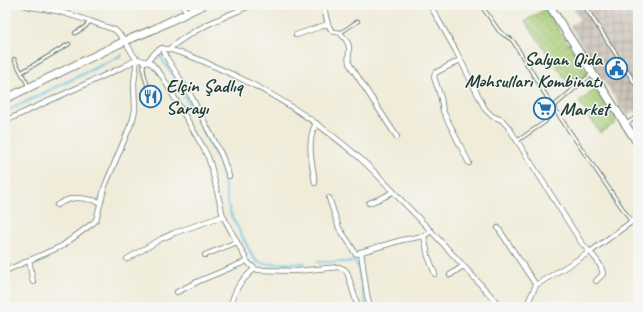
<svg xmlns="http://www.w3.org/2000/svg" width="643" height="312" font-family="Caveat,sans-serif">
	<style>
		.industrial { fill: url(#industrial-grid) }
		.grass { fill: url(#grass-dots); stroke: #628454 }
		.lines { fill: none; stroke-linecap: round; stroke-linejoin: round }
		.stream { stroke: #66c5e4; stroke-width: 2 }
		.lane-casing { stroke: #687a6e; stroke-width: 4.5 }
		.street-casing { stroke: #687a6e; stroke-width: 6 }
		.secondary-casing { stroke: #687a6e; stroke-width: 9 }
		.primary-casing { stroke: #687a6e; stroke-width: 9 }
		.lane { stroke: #fff; stroke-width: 2.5 }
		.street { stroke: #fff; stroke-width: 4.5 }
		.secondary { stroke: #fff; stroke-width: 7 }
		.primary { stroke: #fff; stroke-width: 7 }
		.labels { text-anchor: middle; stroke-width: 3; stroke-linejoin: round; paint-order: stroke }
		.poi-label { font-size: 19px; font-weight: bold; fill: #1f3d34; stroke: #f6f6f2; text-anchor: start }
	</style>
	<defs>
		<pattern id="industrial-grid" width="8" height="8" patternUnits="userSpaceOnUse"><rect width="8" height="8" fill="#cbc2b8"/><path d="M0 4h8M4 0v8" fill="none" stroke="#a49f96"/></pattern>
		<pattern id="grass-dots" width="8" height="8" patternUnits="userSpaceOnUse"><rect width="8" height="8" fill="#a6cb74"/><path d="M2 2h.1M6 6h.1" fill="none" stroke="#87a660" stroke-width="1.8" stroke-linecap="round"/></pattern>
	</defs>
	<rect width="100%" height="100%" fill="#f6f6f2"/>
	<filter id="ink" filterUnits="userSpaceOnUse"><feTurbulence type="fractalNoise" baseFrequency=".025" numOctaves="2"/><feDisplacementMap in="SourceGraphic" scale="8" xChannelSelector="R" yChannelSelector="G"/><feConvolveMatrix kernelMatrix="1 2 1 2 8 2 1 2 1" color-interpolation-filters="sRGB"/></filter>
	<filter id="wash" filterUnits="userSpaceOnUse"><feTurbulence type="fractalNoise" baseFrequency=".012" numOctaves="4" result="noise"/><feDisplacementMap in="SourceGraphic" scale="16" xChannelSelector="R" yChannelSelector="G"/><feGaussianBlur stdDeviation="0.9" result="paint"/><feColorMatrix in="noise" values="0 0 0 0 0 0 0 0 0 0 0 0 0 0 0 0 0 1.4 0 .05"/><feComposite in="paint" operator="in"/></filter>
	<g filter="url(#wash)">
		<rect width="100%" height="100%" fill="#f0ecd9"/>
		<polygon class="industrial" points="571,5 638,5 638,116 635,111 626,116 570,26 580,19"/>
		<g class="grass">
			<polygon points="545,9 588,74 571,87 525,21"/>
			<polygon points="595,89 616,123 600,133 579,102"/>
		</g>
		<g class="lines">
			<g class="stream">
				<polyline points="159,54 177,82 217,157 222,168 228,204 231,215 253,257 258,262 264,264 305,263"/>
				<polyline points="5,112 122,55"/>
				<polyline points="318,262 354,262 358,265 366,307"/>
			</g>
		</g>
	</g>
	<g filter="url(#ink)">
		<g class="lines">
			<defs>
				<g id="lane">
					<path d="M481,5L499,31C503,35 509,37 513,41L553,107L631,221"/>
					<polyline points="584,5 638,88"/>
					<polyline points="75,33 85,27 90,21"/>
					<polyline points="340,33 358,21"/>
					<polyline points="14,59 29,87"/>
					<path d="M144,61C142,70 145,78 148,87"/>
					<polyline points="22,72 69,44"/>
					<polyline points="626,124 638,116"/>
					<path d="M517,141L545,122C549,117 550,112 553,107L583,81L593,74"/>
				</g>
				<g id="street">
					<path d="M24,5L31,7L57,11L64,13L90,21L115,30L120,35L125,41L134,56L137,59L147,62L152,64L162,76L204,149L208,157L211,166L223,216L247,261C250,265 253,268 258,270L297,271L339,267L344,269L347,272L358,307"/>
					<polyline points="183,5 185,9"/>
					<path d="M324,5C325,12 327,29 334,32C335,32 339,32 340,33C344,37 350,43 349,50C349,56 347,59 350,65L397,137"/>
					<path d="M430,5L456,51L485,109L492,116L502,120L509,128L581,242C589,252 601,261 603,274L596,281"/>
					<polyline points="296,35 328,24"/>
					<polyline points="162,48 168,60 191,96 222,156 229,176"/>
					<path d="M169,49C193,29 223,17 252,5"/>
					<polyline points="460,60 435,73 434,77 441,98 443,111 469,163"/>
					<path d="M147,62C151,58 155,51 160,49C166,46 201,60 209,64C262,86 311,116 355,154C372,168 387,185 402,201C436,235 468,271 501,307"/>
					<polyline points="5,121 125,66 137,59"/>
					<path d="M315,183C312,161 306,143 316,123"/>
					<polyline points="329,198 339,228 350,244 355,253 357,254 361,252"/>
					<polyline points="369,203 386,196 393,191"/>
					<path d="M57,205C75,194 82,198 101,202"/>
					<polyline points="498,228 536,285 590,252 638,217"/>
					<polyline points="424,236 428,256 435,274"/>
					<polyline points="205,255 237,242"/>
					<polyline points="127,259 161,239 174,233 223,216"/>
					<polyline points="29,260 33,282"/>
					<polyline points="5,261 8,269"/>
					<polyline points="5,271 62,246 93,223 96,220 105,186 133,119 135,110 134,83 137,59"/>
					<polyline points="450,275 463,266"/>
					<polyline points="177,292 199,281 247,261"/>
					<path d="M230,307C236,287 239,283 254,269"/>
					<polyline points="370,307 367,295 361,252 402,240 424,236 431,231"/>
					<polyline points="526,307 536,285"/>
				</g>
				<polyline id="secondary" points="549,5 638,144"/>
				<polyline id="primary" points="5,99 125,41 152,30 203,5"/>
			</defs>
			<use href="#lane" class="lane-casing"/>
			<use href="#street" class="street-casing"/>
			<use href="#secondary" class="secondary-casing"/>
			<use href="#primary" class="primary-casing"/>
			<use href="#lane" class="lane"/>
			<use href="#street" class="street"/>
			<use href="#secondary" class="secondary"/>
			<use href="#primary" class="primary"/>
		</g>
	</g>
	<defs>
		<symbol id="civic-ring" viewBox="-11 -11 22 22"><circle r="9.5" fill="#f6f6f2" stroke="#1f6fb2" stroke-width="1.5"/><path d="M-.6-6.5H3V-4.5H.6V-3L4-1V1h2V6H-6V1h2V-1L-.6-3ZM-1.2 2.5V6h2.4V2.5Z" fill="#1f6fb2"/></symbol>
		<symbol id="restaurant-ring" viewBox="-11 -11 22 22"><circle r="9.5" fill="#f6f6f2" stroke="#1f6fb2" stroke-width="1.5"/><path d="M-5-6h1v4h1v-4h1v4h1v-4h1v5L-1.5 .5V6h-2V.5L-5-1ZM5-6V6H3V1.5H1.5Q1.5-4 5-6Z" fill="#1f6fb2"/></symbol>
		<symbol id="supermarket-ring" viewBox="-11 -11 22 22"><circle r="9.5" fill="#f6f6f2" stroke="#1f6fb2" stroke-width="1.5"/><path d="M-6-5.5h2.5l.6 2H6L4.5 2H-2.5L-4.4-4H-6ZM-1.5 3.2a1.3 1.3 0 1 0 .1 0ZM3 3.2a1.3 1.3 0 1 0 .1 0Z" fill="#1f6fb2"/></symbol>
	</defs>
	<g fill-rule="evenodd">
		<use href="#civic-ring" x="604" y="56" width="25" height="25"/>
		<use href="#restaurant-ring" x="138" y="84" width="25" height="25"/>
		<use href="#supermarket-ring" x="532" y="96" width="25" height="25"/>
	</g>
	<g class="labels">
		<g class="poi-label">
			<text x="602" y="65" text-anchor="end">Salyan Qida<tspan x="602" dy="22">Məhsulları Kombinatı</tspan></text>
			<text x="166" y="92">Elçin Şadlıq<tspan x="166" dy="22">Sarayı</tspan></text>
			<text x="560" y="115">Market</text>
		</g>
	</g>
	<rect width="643" height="312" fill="none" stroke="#f6f6f2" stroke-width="20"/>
</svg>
